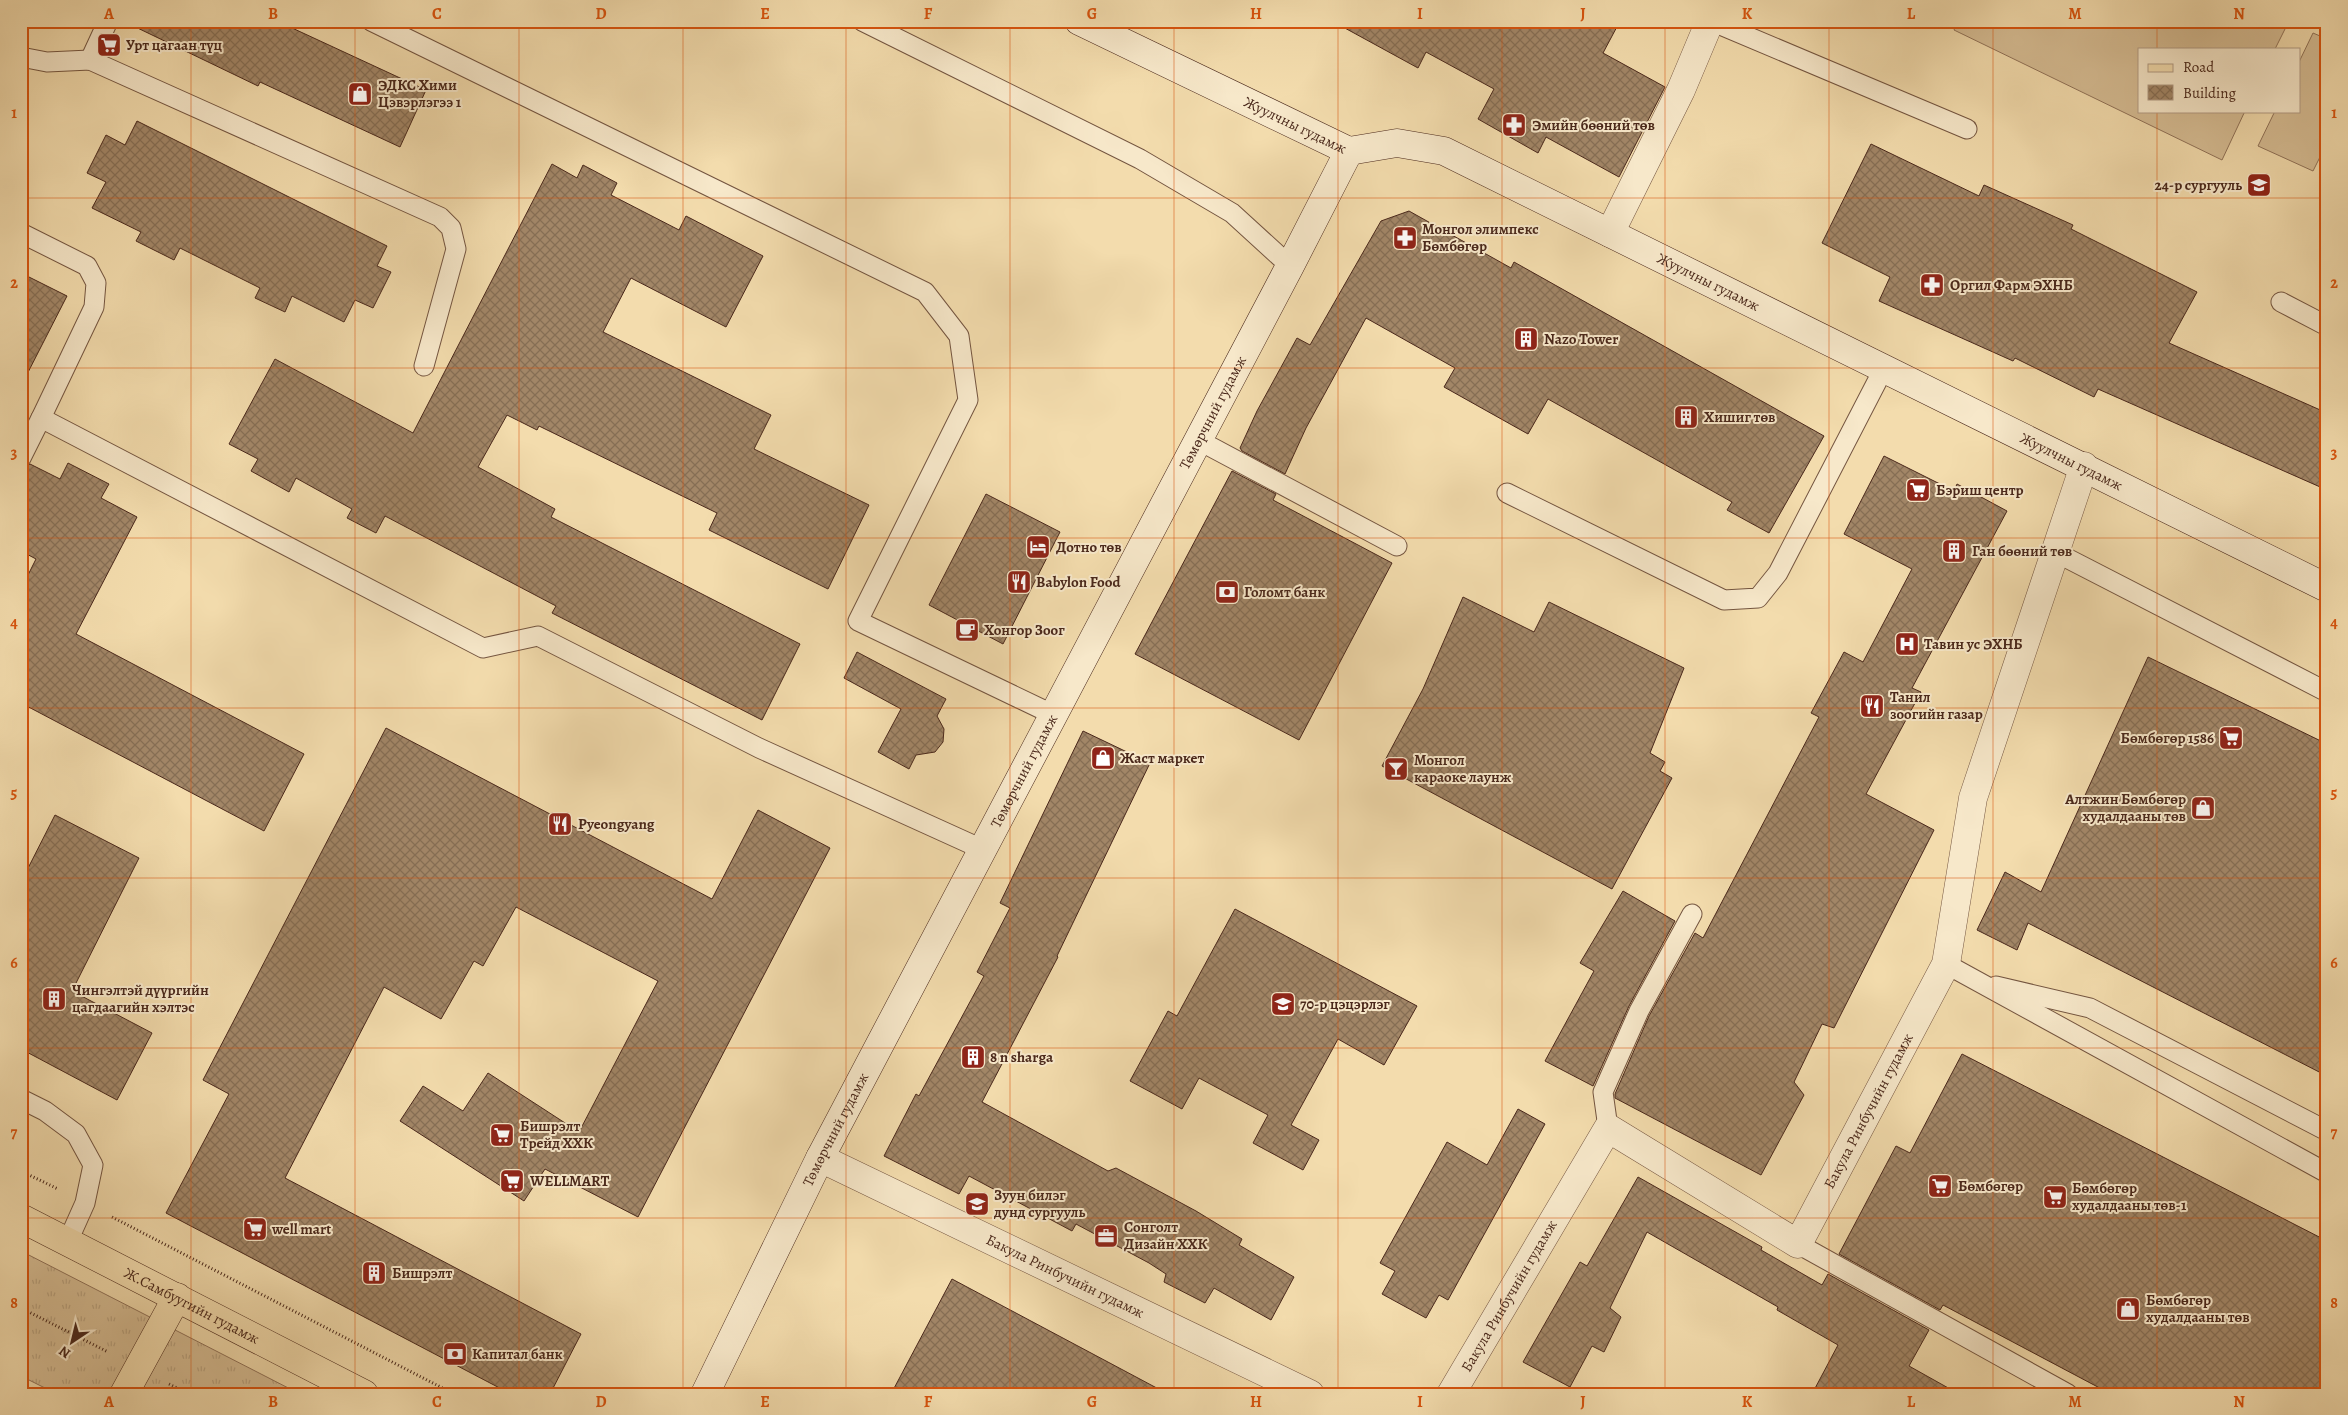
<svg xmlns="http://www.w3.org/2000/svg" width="2348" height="1415" font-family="Alegreya,serif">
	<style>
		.grass { fill: url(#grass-tufts); stroke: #907258 }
		.pitch { fill: #d6bd94; stroke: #907258 }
		.building { fill: url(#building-cross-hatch); stroke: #4a281b }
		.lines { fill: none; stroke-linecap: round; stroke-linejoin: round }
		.service-casing { stroke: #745540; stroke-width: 21 }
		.minor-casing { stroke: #745540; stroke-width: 29 }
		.secondary-casing { stroke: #4a281b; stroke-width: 29 }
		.primary-casing { stroke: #4a281b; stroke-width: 29 }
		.path { stroke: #4a281b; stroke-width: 3; stroke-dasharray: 1 2.5; stroke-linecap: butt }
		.service { stroke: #f7e8ca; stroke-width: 19 }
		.minor { stroke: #f7e8ca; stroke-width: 28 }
		.secondary { stroke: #f7e8ca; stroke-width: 28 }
		.primary { stroke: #f3dcad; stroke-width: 28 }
		.grid { fill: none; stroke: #d8540e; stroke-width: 1; stroke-opacity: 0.55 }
		.labels { text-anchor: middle; stroke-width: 4; stroke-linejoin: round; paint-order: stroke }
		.poi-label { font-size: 15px; font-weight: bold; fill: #4a281b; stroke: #f7e8ca; text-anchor: start }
		.street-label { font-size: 15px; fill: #4a281b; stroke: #f7e8ca }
		.neatline { fill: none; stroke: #d8540e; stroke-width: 2 }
		.grid-label { font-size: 16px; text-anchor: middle; font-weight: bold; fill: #d8540e }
	</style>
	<defs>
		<pattern id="grass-tufts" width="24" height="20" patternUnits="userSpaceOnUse" patternTransform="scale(1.25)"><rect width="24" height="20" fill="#d6bd94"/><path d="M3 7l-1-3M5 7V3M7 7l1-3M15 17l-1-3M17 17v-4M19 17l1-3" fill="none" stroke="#b9a27f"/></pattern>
		<pattern id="building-cross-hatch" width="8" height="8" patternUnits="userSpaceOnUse" patternTransform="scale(1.25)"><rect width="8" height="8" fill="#a28667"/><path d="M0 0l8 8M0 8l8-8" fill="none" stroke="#866e54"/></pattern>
	</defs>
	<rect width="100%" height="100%" fill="#f3dcad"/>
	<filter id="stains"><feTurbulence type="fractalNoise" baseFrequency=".004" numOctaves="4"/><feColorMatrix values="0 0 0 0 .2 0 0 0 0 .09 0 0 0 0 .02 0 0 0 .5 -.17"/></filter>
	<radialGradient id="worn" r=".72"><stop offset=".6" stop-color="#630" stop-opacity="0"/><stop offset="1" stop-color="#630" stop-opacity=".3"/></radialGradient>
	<polygon class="grass" points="21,1251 300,1394 57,1394 21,1376"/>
	<g class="pitch">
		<polygon points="1958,21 2289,21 2275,49 2139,49 2139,111 2245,111 2222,160 1954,30"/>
		<polygon points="2313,33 2327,39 2327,143 2313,171 2258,146 2275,111 2299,111 2299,62"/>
	</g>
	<g class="building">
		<polygon points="123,21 277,21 426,90 400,147 260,82 258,86"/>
		<polygon points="1332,21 1620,21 1603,53 1665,87 1619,177 1546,137 1538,153 1478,119 1494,89 1426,52 1418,68"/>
		<polygon points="137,121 387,246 377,266 391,272 373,308 355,300 344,322 292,296 285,312 255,298 260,288 180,248 174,260 136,241 141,232 92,208 106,182 87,173 106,135 125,145"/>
		<polygon points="1871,144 1979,196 1984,185 2073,225 2071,229 2197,292 2169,343 2327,413 2327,490 2098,389 2094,397 2015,358 2013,361 1879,301 1890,277 1822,243"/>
		<polygon points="552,164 577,178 583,165 617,183 611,195 679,230 686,216 763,256 726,327 631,278 603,332 771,415 754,449 869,505 828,589 709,530 717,513 539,426 537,430 507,415 478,467 555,509 551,517 800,644 762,720 552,613 556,606 385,516 376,533 347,518 352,509 296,478 289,492 251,471 258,459 229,444 275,359 413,433"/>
		<polygon points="1409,211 1511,268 1514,262 1824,436 1769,533 1727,510 1732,502 1548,399 1528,434 1444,387 1455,368 1366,318 1306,428 1285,474 1242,451 1240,448 1257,411 1297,338 1310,345 1381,221"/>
		<polygon points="21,273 67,296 21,386"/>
		<polygon points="1884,456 1954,491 1957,484 2007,511 1912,688 1921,692 1866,794 1934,830 1834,1028 1822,1024 1794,1082 1804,1095 1761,1175 1615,1098 1615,1094 1649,1016 1695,933 1703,938 1819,717 1811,713 1844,652 1863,662 1912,569 1844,534"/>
		<polygon points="68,463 109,484 101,498 137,517 76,634 304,754 264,831 21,703 21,589 36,559 21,551 21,469 30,464 60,479"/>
		<polygon points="1232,471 1276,494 1273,500 1392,563 1299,740 1135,654"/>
		<polygon points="986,494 1060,532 1003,644 929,605"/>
		<polygon points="1463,597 1534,632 1549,602 1684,668 1650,753 1665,762 1660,771 1672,778 1612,889 1382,766 1423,689"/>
		<polygon points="857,652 946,699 937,716 944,729 943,742 935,752 916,755 909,769 878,752 901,709 844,678"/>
		<polygon points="2148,657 2327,744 2327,1076 2028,923 2017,950 1977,930 2005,872 2041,892"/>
		<polygon points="386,728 712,899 758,810 830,848 638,1217 545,1169 524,1201 400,1121 423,1086 463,1111 488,1073 579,1132 658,981 516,907 483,966 474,961 441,1019 384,987 285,1178 581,1334 550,1394 511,1394 166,1213 229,1094 203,1080"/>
		<polygon points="1083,731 1150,763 1057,956 1058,957 982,1102 1108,1171 1116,1168 1196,1211 1242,1239 1239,1245 1294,1277 1271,1320 1214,1288 1205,1303 1164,1282 1166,1274 1149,1263 1076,1224 1072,1231 969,1176 959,1194 884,1156 916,1094 919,1096 984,976 977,972 1010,908 1000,903"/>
		<polygon points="55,815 139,858 72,991 152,1033 117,1100 21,1049 21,882"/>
		<polygon points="1623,891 1675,921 1629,1006 1593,1086 1545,1061 1594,971 1580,963"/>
		<polygon points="1235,909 1417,1006 1384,1065 1338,1039 1291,1125 1319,1140 1303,1170 1253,1143 1268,1115 1199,1078 1182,1109 1130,1081 1168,1011 1177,1016"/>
		<polygon points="1962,1054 2327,1241 2327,1394 2111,1394 1943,1305 1940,1310 1839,1254 1896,1146 1910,1153"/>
		<polygon points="1518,1109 1545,1124 1448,1300 1439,1295 1426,1318 1382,1294 1395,1271 1380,1263 1447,1142 1487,1165"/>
		<polygon points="1638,1177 1762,1247 1761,1250 1822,1285 1828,1274 1929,1330 1909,1366 1959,1394 1812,1394 1838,1345 1777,1310 1778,1307 1647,1232 1610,1308 1621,1317 1604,1352 1592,1346 1570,1387 1523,1362 1580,1262 1587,1266"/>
		<polygon points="952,1279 1168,1394 891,1394"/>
	</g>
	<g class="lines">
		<defs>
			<g id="service">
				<polyline points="371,21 925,292 959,336 968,400 858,621 1054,715"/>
				<polyline points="862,21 1140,159 1232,213 1290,266"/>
				<polyline points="1711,21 1967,129"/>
				<polyline points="21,57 47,62 90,60 440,217 451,228 456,249 424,366"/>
				<polyline points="90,60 108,21"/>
				<polyline points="21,233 87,266 96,283 94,307 41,418 483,648 538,636 759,748 984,850"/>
				<polyline points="2281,302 2327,326"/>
				<polyline points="1198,440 1397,546"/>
				<polyline points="21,458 41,418"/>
				<polyline points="1507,493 1724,600 1758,598 1778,573 1884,368"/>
				<polyline points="2055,552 2327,692"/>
				<polyline points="1946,964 2327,1173"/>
				<polyline points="1996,986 2090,1008 2327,1131"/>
				<polyline points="21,1099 45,1111 76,1134 93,1165 85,1203 68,1241"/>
				<polyline points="1608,1128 1603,1092 1639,1011 1692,914"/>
				<polyline points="1798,1244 2068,1394"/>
			</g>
			<g id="minor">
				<polyline points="1610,233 1681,90 1710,21"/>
				<path id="s1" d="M820,1158L1310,1394"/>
				<path id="s2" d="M1451,1394L1608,1128L1798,1244L1946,964L1973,798L2084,466"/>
			</g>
			<g id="secondary">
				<path id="s3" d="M1079,21L1349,151L1397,143L1444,151L2327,588"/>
				<path id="s4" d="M705,1394L820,1158L1290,266L1349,151"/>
			</g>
			<g id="primary">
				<path id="s5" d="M21,1218L364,1394"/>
				<polyline points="124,1394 177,1297"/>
			</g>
		</defs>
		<use href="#service" class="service-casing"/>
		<use href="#minor" class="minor-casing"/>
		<use href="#secondary" class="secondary-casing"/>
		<use href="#primary" class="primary-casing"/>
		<g class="path">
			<polyline points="21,1171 58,1189"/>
			<polyline points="112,1217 454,1394"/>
			<polyline points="21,1308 108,1352"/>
			<polyline points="169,1384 189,1394"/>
		</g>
		<use href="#service" class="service"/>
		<use href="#minor" class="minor"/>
		<use href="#secondary" class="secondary"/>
		<use href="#primary" class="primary"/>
	</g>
	<path class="grid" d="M191,21V1394M355,21V1394M519,21V1394M683,21V1394M846,21V1394M1010,21V1394M1174,21V1394M1338,21V1394M1502,21V1394M1665,21V1394M1829,21V1394M1993,21V1394M2157,21V49M2157,111V1394M21,198H2327M21,368H2327M21,538H2327M21,708H2327M21,878H2327M21,1048H2327M21,1218H2327"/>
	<defs>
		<symbol id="supermarket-square" viewBox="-11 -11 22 22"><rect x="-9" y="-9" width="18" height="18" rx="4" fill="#8f2418" stroke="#f7e8ca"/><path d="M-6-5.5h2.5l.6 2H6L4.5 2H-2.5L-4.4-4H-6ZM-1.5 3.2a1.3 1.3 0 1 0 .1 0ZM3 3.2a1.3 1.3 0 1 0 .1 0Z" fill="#fff"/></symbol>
		<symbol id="shop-square" viewBox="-11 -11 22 22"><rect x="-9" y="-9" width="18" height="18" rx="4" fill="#8f2418" stroke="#f7e8ca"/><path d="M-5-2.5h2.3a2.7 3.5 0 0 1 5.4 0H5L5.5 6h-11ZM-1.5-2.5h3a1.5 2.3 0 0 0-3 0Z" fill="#fff"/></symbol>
		<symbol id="pharmacy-square" viewBox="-11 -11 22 22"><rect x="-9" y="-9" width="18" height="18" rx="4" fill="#8f2418" stroke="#f7e8ca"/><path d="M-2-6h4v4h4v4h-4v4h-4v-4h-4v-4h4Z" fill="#fff"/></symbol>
		<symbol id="school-square" viewBox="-11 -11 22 22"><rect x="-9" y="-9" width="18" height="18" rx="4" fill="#8f2418" stroke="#f7e8ca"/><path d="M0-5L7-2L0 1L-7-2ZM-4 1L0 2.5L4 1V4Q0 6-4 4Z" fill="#fff"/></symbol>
		<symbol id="building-square" viewBox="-11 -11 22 22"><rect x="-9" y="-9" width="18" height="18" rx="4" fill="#8f2418" stroke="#f7e8ca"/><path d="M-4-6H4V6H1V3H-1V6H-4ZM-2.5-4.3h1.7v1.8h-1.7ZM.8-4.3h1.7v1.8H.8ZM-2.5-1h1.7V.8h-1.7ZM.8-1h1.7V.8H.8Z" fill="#fff"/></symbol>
		<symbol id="hotel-square" viewBox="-11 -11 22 22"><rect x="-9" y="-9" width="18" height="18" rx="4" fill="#8f2418" stroke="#f7e8ca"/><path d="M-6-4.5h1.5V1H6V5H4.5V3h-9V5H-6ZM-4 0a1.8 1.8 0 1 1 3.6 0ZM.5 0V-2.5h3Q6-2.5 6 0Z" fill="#fff"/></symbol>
		<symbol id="restaurant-square" viewBox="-11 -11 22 22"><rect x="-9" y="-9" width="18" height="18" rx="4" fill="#8f2418" stroke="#f7e8ca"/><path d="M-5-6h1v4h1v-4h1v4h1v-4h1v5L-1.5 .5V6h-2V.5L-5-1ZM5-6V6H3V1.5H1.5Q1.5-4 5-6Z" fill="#fff"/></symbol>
		<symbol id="bank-square" viewBox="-11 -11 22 22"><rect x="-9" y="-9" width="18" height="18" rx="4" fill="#8f2418" stroke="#f7e8ca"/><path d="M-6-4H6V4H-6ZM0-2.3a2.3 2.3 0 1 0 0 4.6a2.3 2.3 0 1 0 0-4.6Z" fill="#fff"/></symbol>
		<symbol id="cafe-square" viewBox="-11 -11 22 22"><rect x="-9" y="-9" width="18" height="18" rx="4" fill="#8f2418" stroke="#f7e8ca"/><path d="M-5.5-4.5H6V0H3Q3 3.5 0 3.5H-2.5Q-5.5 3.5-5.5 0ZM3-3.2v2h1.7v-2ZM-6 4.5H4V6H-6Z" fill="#fff"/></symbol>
		<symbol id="hospital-square" viewBox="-11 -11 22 22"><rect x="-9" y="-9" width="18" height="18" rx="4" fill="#8f2418" stroke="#f7e8ca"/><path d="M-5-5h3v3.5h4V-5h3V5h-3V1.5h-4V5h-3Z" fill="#fff"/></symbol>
		<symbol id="bar-square" viewBox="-11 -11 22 22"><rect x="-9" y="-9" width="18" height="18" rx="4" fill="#8f2418" stroke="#f7e8ca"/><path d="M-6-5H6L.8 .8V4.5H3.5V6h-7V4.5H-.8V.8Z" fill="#fff"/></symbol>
		<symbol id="office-square" viewBox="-11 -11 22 22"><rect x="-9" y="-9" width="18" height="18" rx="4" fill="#8f2418" stroke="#f7e8ca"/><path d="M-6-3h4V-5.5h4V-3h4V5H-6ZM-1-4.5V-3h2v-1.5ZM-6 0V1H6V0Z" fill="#fff"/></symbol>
	</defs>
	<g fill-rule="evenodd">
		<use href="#supermarket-square" x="95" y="31" width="28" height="28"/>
		<use href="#shop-square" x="346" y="80" width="28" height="28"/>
		<use href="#pharmacy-square" x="1500" y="111" width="28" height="28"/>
		<use href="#school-square" x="2245" y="171" width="28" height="28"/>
		<use href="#pharmacy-square" x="1391" y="224" width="28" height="28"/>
		<use href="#pharmacy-square" x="1918" y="271" width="28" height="28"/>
		<use href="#building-square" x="1512" y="325" width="28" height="28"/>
		<use href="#building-square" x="1672" y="403" width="28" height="28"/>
		<use href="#supermarket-square" x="1904" y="476" width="28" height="28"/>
		<use href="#hotel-square" x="1024" y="533" width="28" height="28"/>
		<use href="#building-square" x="1940" y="537" width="28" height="28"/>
		<use href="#restaurant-square" x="1005" y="568" width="28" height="28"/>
		<use href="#bank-square" x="1213" y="578" width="28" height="28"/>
		<use href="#cafe-square" x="953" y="616" width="28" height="28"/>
		<use href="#hospital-square" x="1893" y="630" width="28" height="28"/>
		<use href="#restaurant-square" x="1858" y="692" width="28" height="28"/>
		<use href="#supermarket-square" x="2217" y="724" width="28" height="28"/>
		<use href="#shop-square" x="1089" y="744" width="28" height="28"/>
		<use href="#bar-square" x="1382" y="755" width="28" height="28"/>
		<use href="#shop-square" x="2189" y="794" width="28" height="28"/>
		<use href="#restaurant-square" x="546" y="810" width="28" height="28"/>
		<use href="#building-square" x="40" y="985" width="28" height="28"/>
		<use href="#school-square" x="1269" y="990" width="28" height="28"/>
		<use href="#building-square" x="959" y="1043" width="28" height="28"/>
		<use href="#supermarket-square" x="488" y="1121" width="28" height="28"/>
		<use href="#supermarket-square" x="498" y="1167" width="28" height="28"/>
		<use href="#supermarket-square" x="1926" y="1172" width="28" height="28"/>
		<use href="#supermarket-square" x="2041" y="1183" width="28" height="28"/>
		<use href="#school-square" x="963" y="1190" width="28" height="28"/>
		<use href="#supermarket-square" x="241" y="1215" width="28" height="28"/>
		<use href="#office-square" x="1092" y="1222" width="28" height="28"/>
		<use href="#building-square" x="360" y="1259" width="28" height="28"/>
		<use href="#shop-square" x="2114" y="1295" width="28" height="28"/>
		<use href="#bank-square" x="441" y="1340" width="28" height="28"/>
	</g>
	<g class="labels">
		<g class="poi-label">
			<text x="126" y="50">Урт цагаан түц</text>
			<text x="378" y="90">ЭДКС Хими<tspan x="378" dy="17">Цэвэрлэгээ 1</tspan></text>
			<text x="1532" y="130">Эмийн бөөний төв</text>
			<text x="2242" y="190" text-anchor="end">24-р сургууль</text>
			<text x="1422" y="234">Монгол элимпекс<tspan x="1422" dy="17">Бөмбөгөр</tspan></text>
			<text x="1950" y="290">Оргил Фарм ЭХНБ</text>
			<text x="1544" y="344">Nazo Tower</text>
			<text x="1704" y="422">Хишиг төв</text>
			<text x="1936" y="495">Бэриш центр</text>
			<text x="1056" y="552">Дотно төв</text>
			<text x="1972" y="556">Ган бөөний төв</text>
			<text x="1036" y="587">Babylon Food</text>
			<text x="1244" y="597">Голомт банк</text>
			<text x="984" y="635">Хонгор Зоог</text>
			<text x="1924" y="649">Тавин ус ЭХНБ</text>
			<text x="1890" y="702">Танил<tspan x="1890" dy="17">зоогийн газар</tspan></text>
			<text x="2214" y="743" text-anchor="end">Бөмбөгөр 1586</text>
			<text x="1120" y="763">Жаст маркет</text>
			<text x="1414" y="765">Монгол<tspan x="1414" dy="17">караоке лаунж</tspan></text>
			<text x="2186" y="804" text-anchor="end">Алтжин Бөмбөгөр<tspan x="2186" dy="17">худалдааны төв</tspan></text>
			<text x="578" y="829">Pyeongyang</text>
			<text x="72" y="995">Чингэлтэй дүүргийн<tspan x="72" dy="17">цагдаагийн хэлтэс</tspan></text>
			<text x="1300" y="1009">70-р цэцэрлэг</text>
			<text x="990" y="1062">8 n sharga</text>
			<text x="520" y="1131">Бишрэлт<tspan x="520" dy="17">Трейд ХХК</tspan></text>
			<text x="530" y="1186">WELLMART</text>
			<text x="1958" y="1191">Бөмбөгөр</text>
			<text x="2072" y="1193">Бөмбөгөр<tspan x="2072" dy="17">худалдааны төв-1</tspan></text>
			<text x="994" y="1200">Зуун билэг<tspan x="994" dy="17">дунд сургууль</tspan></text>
			<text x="1124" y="1232">Сонголт<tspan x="1124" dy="17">Дизайн ХХК</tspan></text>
			<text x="272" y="1234">well mart</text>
			<text x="392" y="1278">Бишрэлт</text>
			<text x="2146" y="1305">Бөмбөгөр<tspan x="2146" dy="17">худалдааны төв</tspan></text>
			<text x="472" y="1359">Капитал банк</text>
		</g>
		<g class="street-label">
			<text dy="5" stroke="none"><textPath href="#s3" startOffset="240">Жуулчны гудамж</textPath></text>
			<text dy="5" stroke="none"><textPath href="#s3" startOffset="691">Жуулчны гудамж</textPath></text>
			<text dy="5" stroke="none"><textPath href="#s4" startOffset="1105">Төмөрчний гудамж</textPath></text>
			<text dy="5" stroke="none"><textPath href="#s3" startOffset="1096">Жуулчны гудамж</textPath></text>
			<text dy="5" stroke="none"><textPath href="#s4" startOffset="700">Төмөрчний гудамж</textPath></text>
			<text dy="5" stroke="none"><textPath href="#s2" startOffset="682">Бакула Ринбучийн гудамж</textPath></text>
			<text dy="5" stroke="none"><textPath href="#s4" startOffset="295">Төмөрчний гудамж</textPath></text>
			<text dy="5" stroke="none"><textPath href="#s1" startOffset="272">Бакула Ринбучийн гудамж</textPath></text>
			<text dy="5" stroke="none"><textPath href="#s2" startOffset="114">Бакула Ринбучийн гудамж</textPath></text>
			<text dy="5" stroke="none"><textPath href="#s5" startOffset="192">Ж.Самбуугийн гудамж</textPath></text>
		</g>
	</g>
	<rect width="2348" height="1415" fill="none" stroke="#f3dcad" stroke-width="55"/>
	<rect x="2138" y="48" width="162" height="65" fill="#f7e8ca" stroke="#b29b84"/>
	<rect x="2148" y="64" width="25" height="8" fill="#f3dcad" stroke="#b29b84"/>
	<text x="2183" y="72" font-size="15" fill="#4a281b">Road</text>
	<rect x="2148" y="85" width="25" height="15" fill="url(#building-cross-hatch)" stroke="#b29b84"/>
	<text x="2183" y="98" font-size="15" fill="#4a281b">Building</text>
	<g transform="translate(72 1342) rotate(215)" stroke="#f7e8ca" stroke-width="4" paint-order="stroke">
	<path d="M0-4L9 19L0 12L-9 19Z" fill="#4a281b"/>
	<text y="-8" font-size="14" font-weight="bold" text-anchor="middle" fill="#4a281b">N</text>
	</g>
	<rect x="28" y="28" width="2292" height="1360" class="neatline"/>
	<g class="grid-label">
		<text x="109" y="19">A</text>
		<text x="273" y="19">B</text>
		<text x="437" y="19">C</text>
		<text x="601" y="19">D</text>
		<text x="765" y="19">E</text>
		<text x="928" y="19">F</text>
		<text x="1092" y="19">G</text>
		<text x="1256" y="19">H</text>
		<text x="1420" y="19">I</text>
		<text x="1583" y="19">J</text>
		<text x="1747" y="19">K</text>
		<text x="1911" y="19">L</text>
		<text x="2075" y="19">M</text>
		<text x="2239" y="19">N</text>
		<text x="14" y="118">1</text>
		<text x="2334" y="118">1</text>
		<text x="14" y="288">2</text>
		<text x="2334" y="288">2</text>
		<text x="14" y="458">3</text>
		<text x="2334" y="458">3</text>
		<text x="14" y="628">4</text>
		<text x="2334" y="628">4</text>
		<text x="14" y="798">5</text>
		<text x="2334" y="798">5</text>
		<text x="14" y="968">6</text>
		<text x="2334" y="968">6</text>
		<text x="14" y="1138">7</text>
		<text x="2334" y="1138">7</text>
		<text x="14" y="1308">8</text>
		<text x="2334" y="1308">8</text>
		<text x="109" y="1407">A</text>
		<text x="273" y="1407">B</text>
		<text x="437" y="1407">C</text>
		<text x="601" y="1407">D</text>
		<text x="765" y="1407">E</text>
		<text x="928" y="1407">F</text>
		<text x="1092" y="1407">G</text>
		<text x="1256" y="1407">H</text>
		<text x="1420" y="1407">I</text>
		<text x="1583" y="1407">J</text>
		<text x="1747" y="1407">K</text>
		<text x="1911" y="1407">L</text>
		<text x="2075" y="1407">M</text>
		<text x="2239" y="1407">N</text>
	</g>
	<rect width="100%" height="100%" filter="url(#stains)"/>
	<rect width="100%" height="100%" fill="url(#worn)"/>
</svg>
